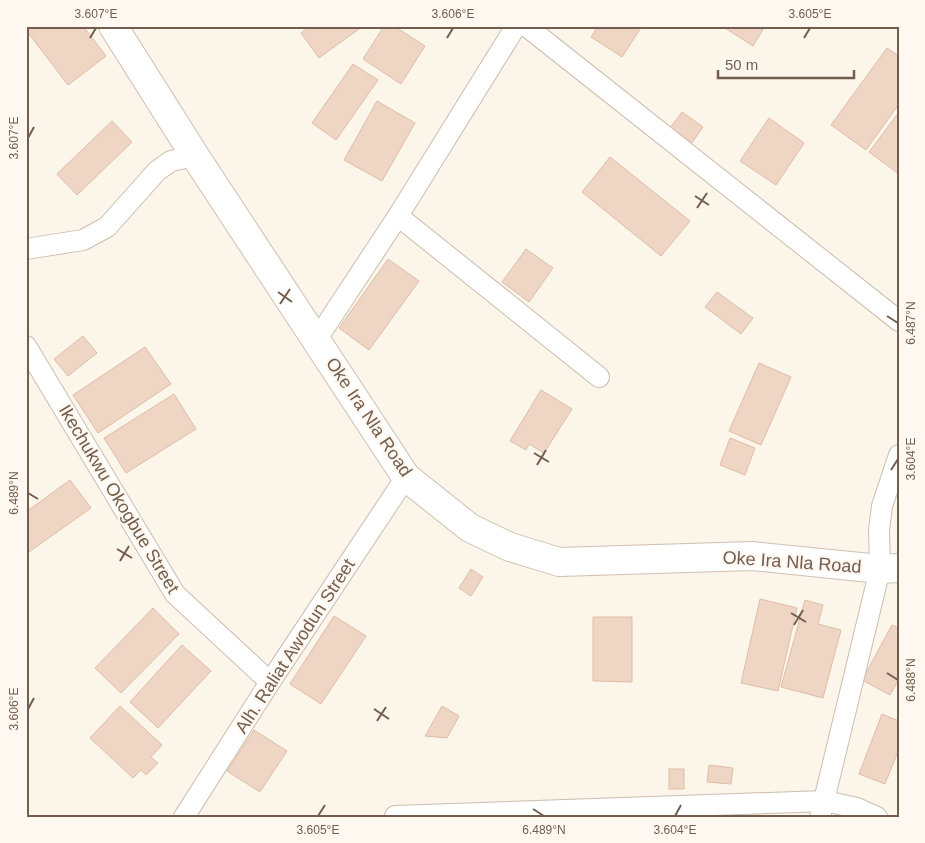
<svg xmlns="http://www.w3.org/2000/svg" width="925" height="843" font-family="Arial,sans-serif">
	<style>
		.building { fill: #eed5c4; stroke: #dfbda6 }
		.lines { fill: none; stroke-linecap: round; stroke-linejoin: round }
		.street-casing { stroke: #ccbdb0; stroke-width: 22 }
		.secondary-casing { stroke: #d0bfb1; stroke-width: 30 }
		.street { stroke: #fff; stroke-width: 20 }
		.secondary { stroke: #fff; stroke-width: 28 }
		.ticks { fill: none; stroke: #735d4f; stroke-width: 2 }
		.labels { text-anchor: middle; stroke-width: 4.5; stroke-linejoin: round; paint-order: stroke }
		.street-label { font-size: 18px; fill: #735d4f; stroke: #fef8f0 }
		.neatline { fill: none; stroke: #735d4f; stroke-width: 2 }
		.ticks-label { font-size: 12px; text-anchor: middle; fill: #735d4f }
	</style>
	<rect width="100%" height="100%" fill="#fbf5ea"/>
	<g class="building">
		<polygon points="29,26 83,26 106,56 68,85 26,30"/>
		<polygon points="310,26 363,26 319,58 301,33"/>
		<polygon points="384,26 394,26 425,46 401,84 363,59"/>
		<polygon points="598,26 642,26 622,57 591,37"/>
		<polygon points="727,26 765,26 753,46 725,28"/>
		<polygon points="887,48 899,56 899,104 866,150 831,125"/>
		<polygon points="353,64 378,80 336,140 312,123"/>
		<polygon points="377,101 415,123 382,181 344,160"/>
		<polygon points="682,112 703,127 691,144 670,128"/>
		<polygon points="899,112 899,174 869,152"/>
		<polygon points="769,118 804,143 776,185 740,161"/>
		<polygon points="112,121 132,142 77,195 57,174"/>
		<polygon points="610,157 690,221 661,256 582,192"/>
		<polygon points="526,249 553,268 529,302 502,282"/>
		<polygon points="388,259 419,281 369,350 339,328"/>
		<polygon points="717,292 753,318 741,334 705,307"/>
		<polygon points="83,336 97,353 68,376 54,359"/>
		<polygon points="145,347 171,384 98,433 73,395"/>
		<polygon points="759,363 791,377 761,445 729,431"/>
		<polygon points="541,390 572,409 544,453 529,444 526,450 510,441"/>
		<polygon points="174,394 196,429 126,473 104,438"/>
		<polygon points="730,438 755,448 745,475 720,465"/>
		<polygon points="70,480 91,508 26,554 26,512"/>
		<polygon points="471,569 483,577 471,596 459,588"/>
		<polygon points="760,599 797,608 778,691 741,683"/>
		<polygon points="805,600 823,605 818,624 841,630 823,698 781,687"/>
		<polygon points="153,608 179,634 121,693 95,668"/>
		<polygon points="334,616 366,636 321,704 290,684"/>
		<polygon points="593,617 632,617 632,682 593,681"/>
		<polygon points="892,625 899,628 899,679 890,695 862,680"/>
		<polygon points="182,645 211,671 158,728 130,702"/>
		<polygon points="120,706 162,745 151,757 158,763 146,775 141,770 133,778 90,738"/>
		<polygon points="442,706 459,716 447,738 425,736"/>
		<polygon points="882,714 899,721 899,749 885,784 859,774"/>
		<polygon points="254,730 287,751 260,792 227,771"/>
		<polygon points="709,765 733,768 731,784 707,782"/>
		<rect x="669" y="769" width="15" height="20"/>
	</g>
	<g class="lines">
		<defs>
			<g id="street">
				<polyline points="526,26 899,321"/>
				<polyline points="398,216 599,377"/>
				<polyline points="26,249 83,240 107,227 157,171 171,161 195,156"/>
				<polyline points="317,339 398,216 516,26"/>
				<polyline points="26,346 175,594 270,682"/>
				<polyline points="395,816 825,801 857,808 877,817"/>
				<polyline points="184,817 270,682 406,477"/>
				<polyline points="820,817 880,569 879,530 882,506 899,455"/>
			</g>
			<polyline id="secondary" points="113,26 195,156 406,477 470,528 510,547 559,562 752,556 880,569 899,568"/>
		</defs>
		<use href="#street" class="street-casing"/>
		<use href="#secondary" class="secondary-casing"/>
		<use href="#street" class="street"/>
		<use href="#secondary" class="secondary"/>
	</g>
	<path class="ticks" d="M90,38L96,28M447,38L453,28M804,38L810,28M28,138L34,127M695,196L709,205M697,208L707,193M278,292L292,302M280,304L290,289M887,316L898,323M534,453L549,462M537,465L546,450M891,470L898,459M28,493L38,499M117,549L132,558M120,561L129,546M791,613L806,622M794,625L803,610M887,673L898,680M28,709L34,698M374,709L389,719M377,721L386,707M533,809L544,816M318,816L325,805M675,816L681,805"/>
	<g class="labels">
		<g class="street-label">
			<text transform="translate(369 417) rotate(56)" y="6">Oke Ira Nla Road</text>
			<text transform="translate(119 499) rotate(59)" y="6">Ikechukwu Okogbue Street</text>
			<text transform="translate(792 562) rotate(4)" y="6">Oke Ira Nla Road</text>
			<text transform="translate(295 646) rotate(-57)" y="6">Alh. Raliat Awodun Street</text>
		</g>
	</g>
	<rect width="925" height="843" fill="none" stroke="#fef8f0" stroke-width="55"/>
	<path d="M718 70v8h136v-8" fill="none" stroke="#735d4f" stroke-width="2.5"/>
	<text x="725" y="70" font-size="15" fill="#735d4f" stroke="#fef8f0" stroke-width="4" paint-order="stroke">50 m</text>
	<rect x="28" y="28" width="870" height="788" class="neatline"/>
	<g class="ticks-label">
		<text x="96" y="18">3.607°E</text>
		<text x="453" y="18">3.606°E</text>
		<text x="810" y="18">3.605°E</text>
		<text transform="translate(14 138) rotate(-90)" y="4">3.607°E</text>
		<text transform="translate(911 323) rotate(-90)" y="4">6.487°N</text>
		<text transform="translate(911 459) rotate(-90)" y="4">3.604°E</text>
		<text transform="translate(14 493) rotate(-90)" y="4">6.489°N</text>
		<text transform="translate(911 680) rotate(-90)" y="4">6.488°N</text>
		<text transform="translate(14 709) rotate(-90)" y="4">3.606°E</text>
		<text x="318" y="834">3.605°E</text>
		<text x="544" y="834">6.489°N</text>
		<text x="675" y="834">3.604°E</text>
	</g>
</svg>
